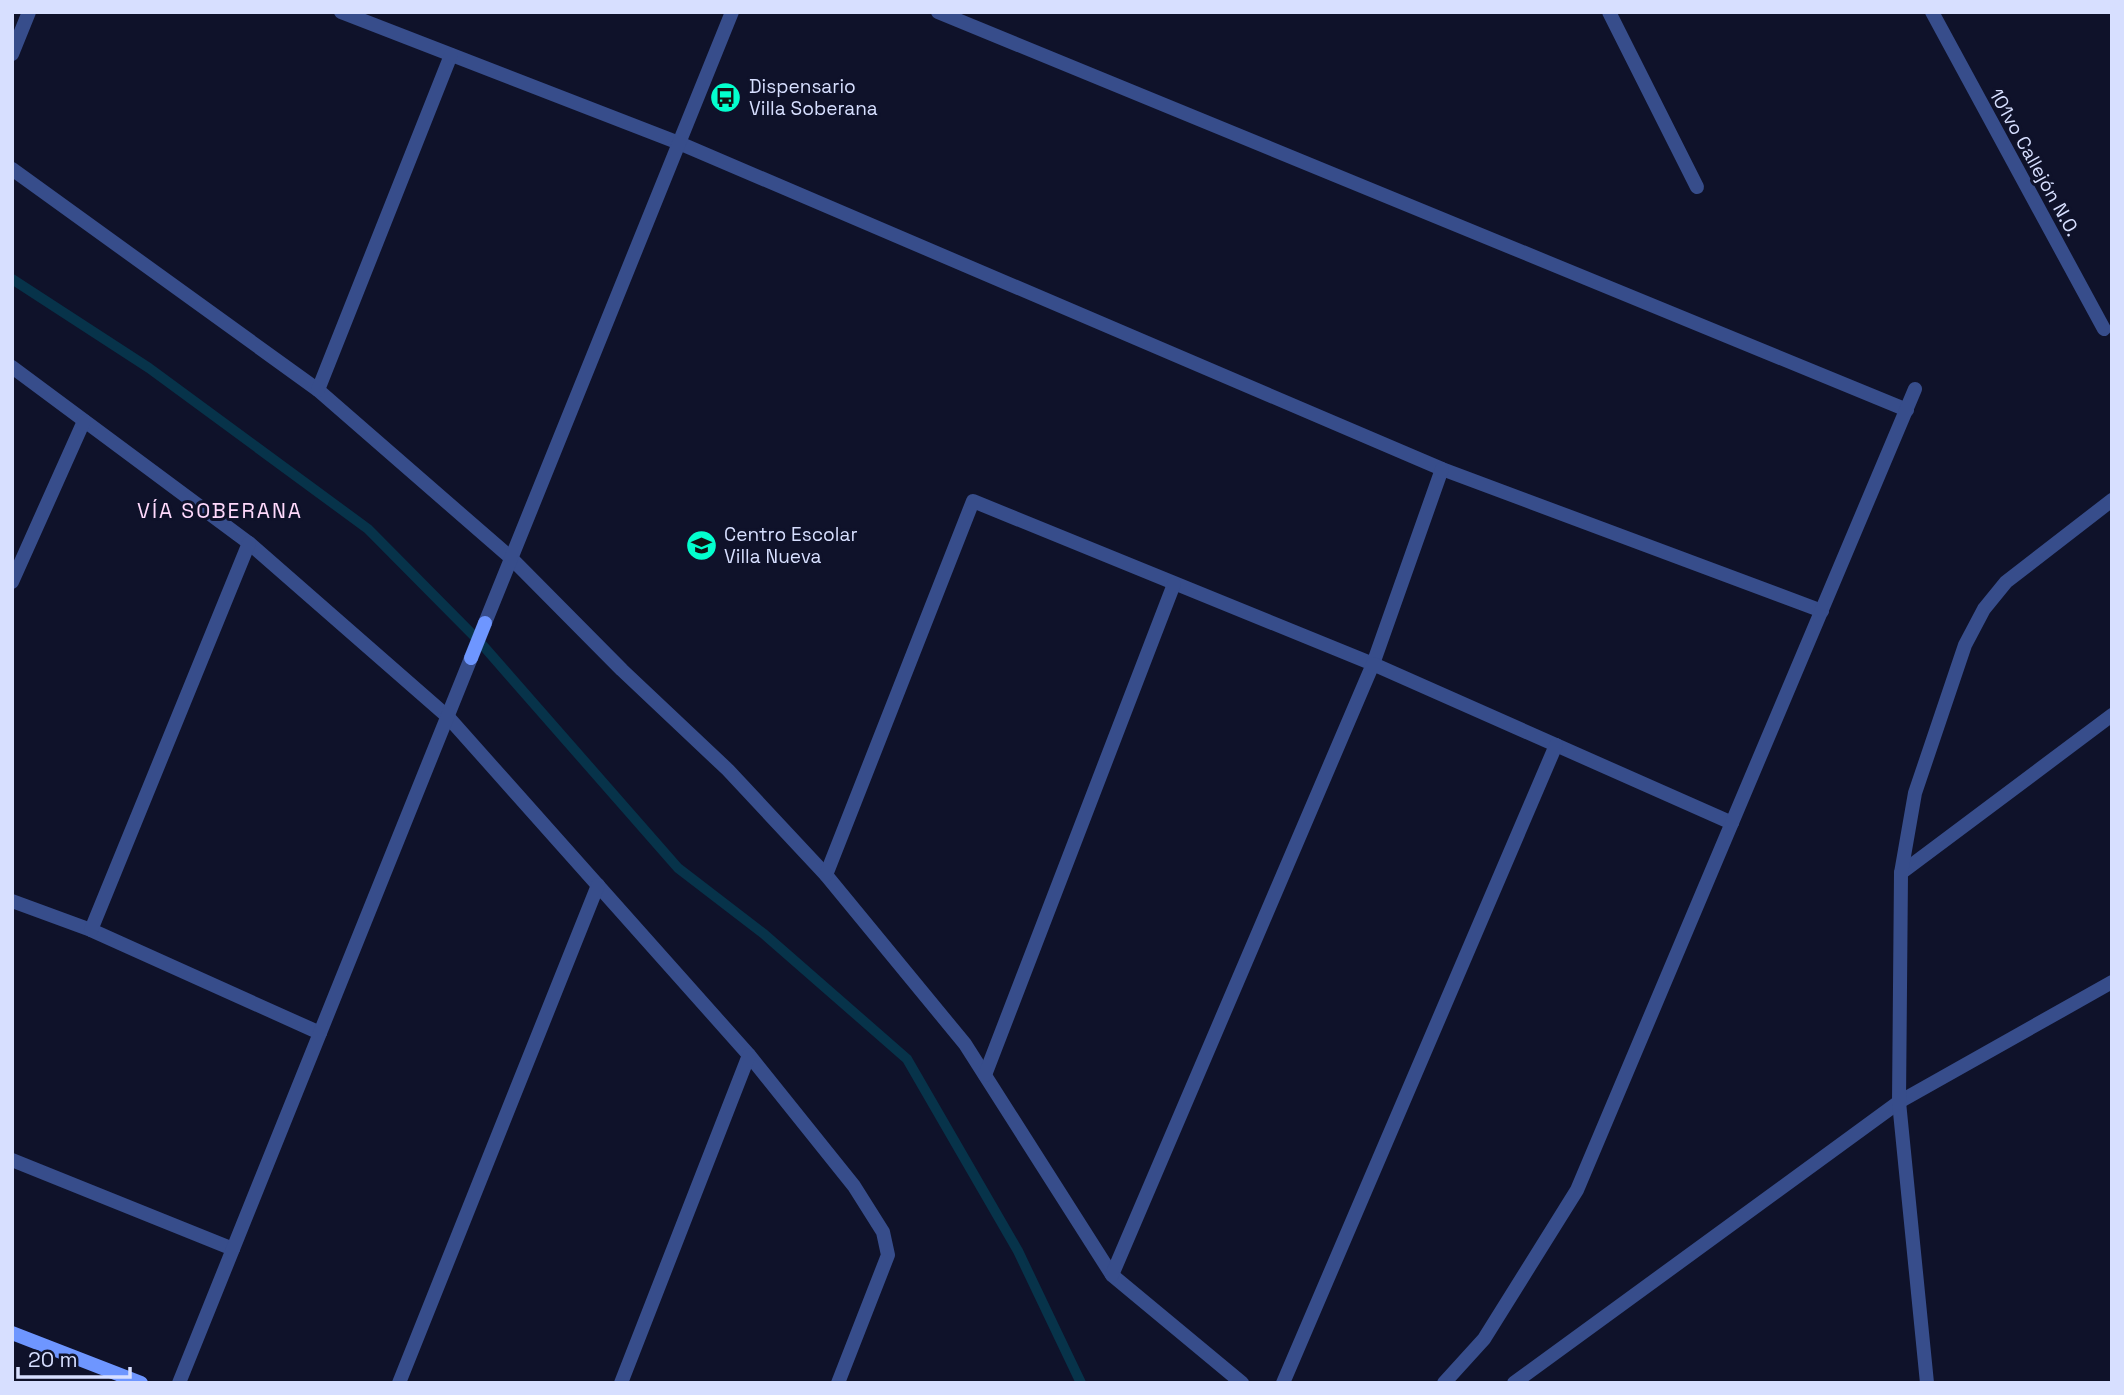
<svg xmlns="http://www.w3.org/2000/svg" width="2124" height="1395" font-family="'Space Grotesk',sans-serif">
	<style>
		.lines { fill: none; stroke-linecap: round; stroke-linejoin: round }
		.stream { stroke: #07334a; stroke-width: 10 }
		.street { stroke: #374d8b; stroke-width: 14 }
		.secondary { stroke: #6e96ff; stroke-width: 14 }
		.labels { text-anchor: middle; stroke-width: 6; stroke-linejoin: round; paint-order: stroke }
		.poi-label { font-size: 19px; fill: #d7dfff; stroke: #0f122a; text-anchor: start }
		.street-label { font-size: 19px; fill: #d7dfff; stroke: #0f122a }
		.neighbourhood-label { font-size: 21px; letter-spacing: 2px; fill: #ffd9fc; stroke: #0f122a }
	</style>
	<rect width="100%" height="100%" fill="#0f122a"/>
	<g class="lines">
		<polyline class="stream" points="12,279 149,368 368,529 479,641 678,868 764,934 907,1059 1018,1251 1081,1383"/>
		<g class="street">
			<polyline points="341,12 679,143 1442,469 1822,611"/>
			<polyline points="938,12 1907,410"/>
			<polyline points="1609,12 1697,187"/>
			<polyline points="1932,12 2104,329"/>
			<polyline points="12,54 29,12"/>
			<polyline points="12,169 318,390 511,558 622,670 728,770 826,875 965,1044 1112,1275 1242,1383"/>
			<polyline points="12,367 249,543 448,717 749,1055 854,1186 883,1232 888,1255 838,1383"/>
			<polyline points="318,390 451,55"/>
			<polyline points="12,582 84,421"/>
			<polyline points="485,623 732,12"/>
			<polyline points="1901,873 2112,715"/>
			<polyline points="826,875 973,501 1373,664 1442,469"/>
			<polyline points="12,901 91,930 320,1033"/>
			<polyline points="91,930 249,543"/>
			<polyline points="985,1075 1174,584"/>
			<polyline points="12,1160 233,1249"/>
			<polyline points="1112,1275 1373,664 1732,823"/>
			<polyline points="179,1383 471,658"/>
			<polyline points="399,1383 598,885"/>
			<polyline points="621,1383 749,1055"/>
			<polyline points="1283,1383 1556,745"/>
			<polyline points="1444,1383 1484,1339 1577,1190 1915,389"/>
			<polyline points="1514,1383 1899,1102 2112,982"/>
			<polyline points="1927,1383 1899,1102 1901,873 1915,793 1965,645 1984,609 2006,582 2112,500"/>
		</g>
		<g class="secondary">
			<polyline points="471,658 485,623"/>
			<polyline points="12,1333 141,1383"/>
		</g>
	</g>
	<defs>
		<symbol id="bus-disc" viewBox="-11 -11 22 22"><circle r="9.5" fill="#03ffce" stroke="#0f122a"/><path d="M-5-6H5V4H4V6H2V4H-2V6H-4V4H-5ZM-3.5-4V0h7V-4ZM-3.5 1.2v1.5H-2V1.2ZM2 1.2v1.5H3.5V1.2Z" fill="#111"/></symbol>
		<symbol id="school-disc" viewBox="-11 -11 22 22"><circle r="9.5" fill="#03ffce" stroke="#0f122a"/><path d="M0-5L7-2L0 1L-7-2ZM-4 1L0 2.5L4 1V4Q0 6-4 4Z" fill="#111"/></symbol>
	</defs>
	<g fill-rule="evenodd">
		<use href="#bus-disc" x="708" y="80" width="35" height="35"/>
		<use href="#school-disc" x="684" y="528" width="35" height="35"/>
	</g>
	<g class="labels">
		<g class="poi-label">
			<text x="749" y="93">Dispensario<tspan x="749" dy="22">Villa Soberana</tspan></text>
			<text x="724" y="541">Centro Escolar<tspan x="724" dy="22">Villa Nueva</tspan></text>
		</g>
		<g class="street-label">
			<text transform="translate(2035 162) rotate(61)" y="7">101vo Callejón N.O.</text>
		</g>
		<g class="neighbourhood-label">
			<text x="220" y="518">VÍA SOBERANA</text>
		</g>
	</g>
	<rect width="2124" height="1395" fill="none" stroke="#d7dfff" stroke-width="28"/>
	<path d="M18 1367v10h112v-10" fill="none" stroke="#d7dfff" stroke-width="3.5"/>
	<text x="28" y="1367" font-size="21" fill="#d7dfff" stroke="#0f122a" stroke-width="5" paint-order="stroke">20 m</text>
</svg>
